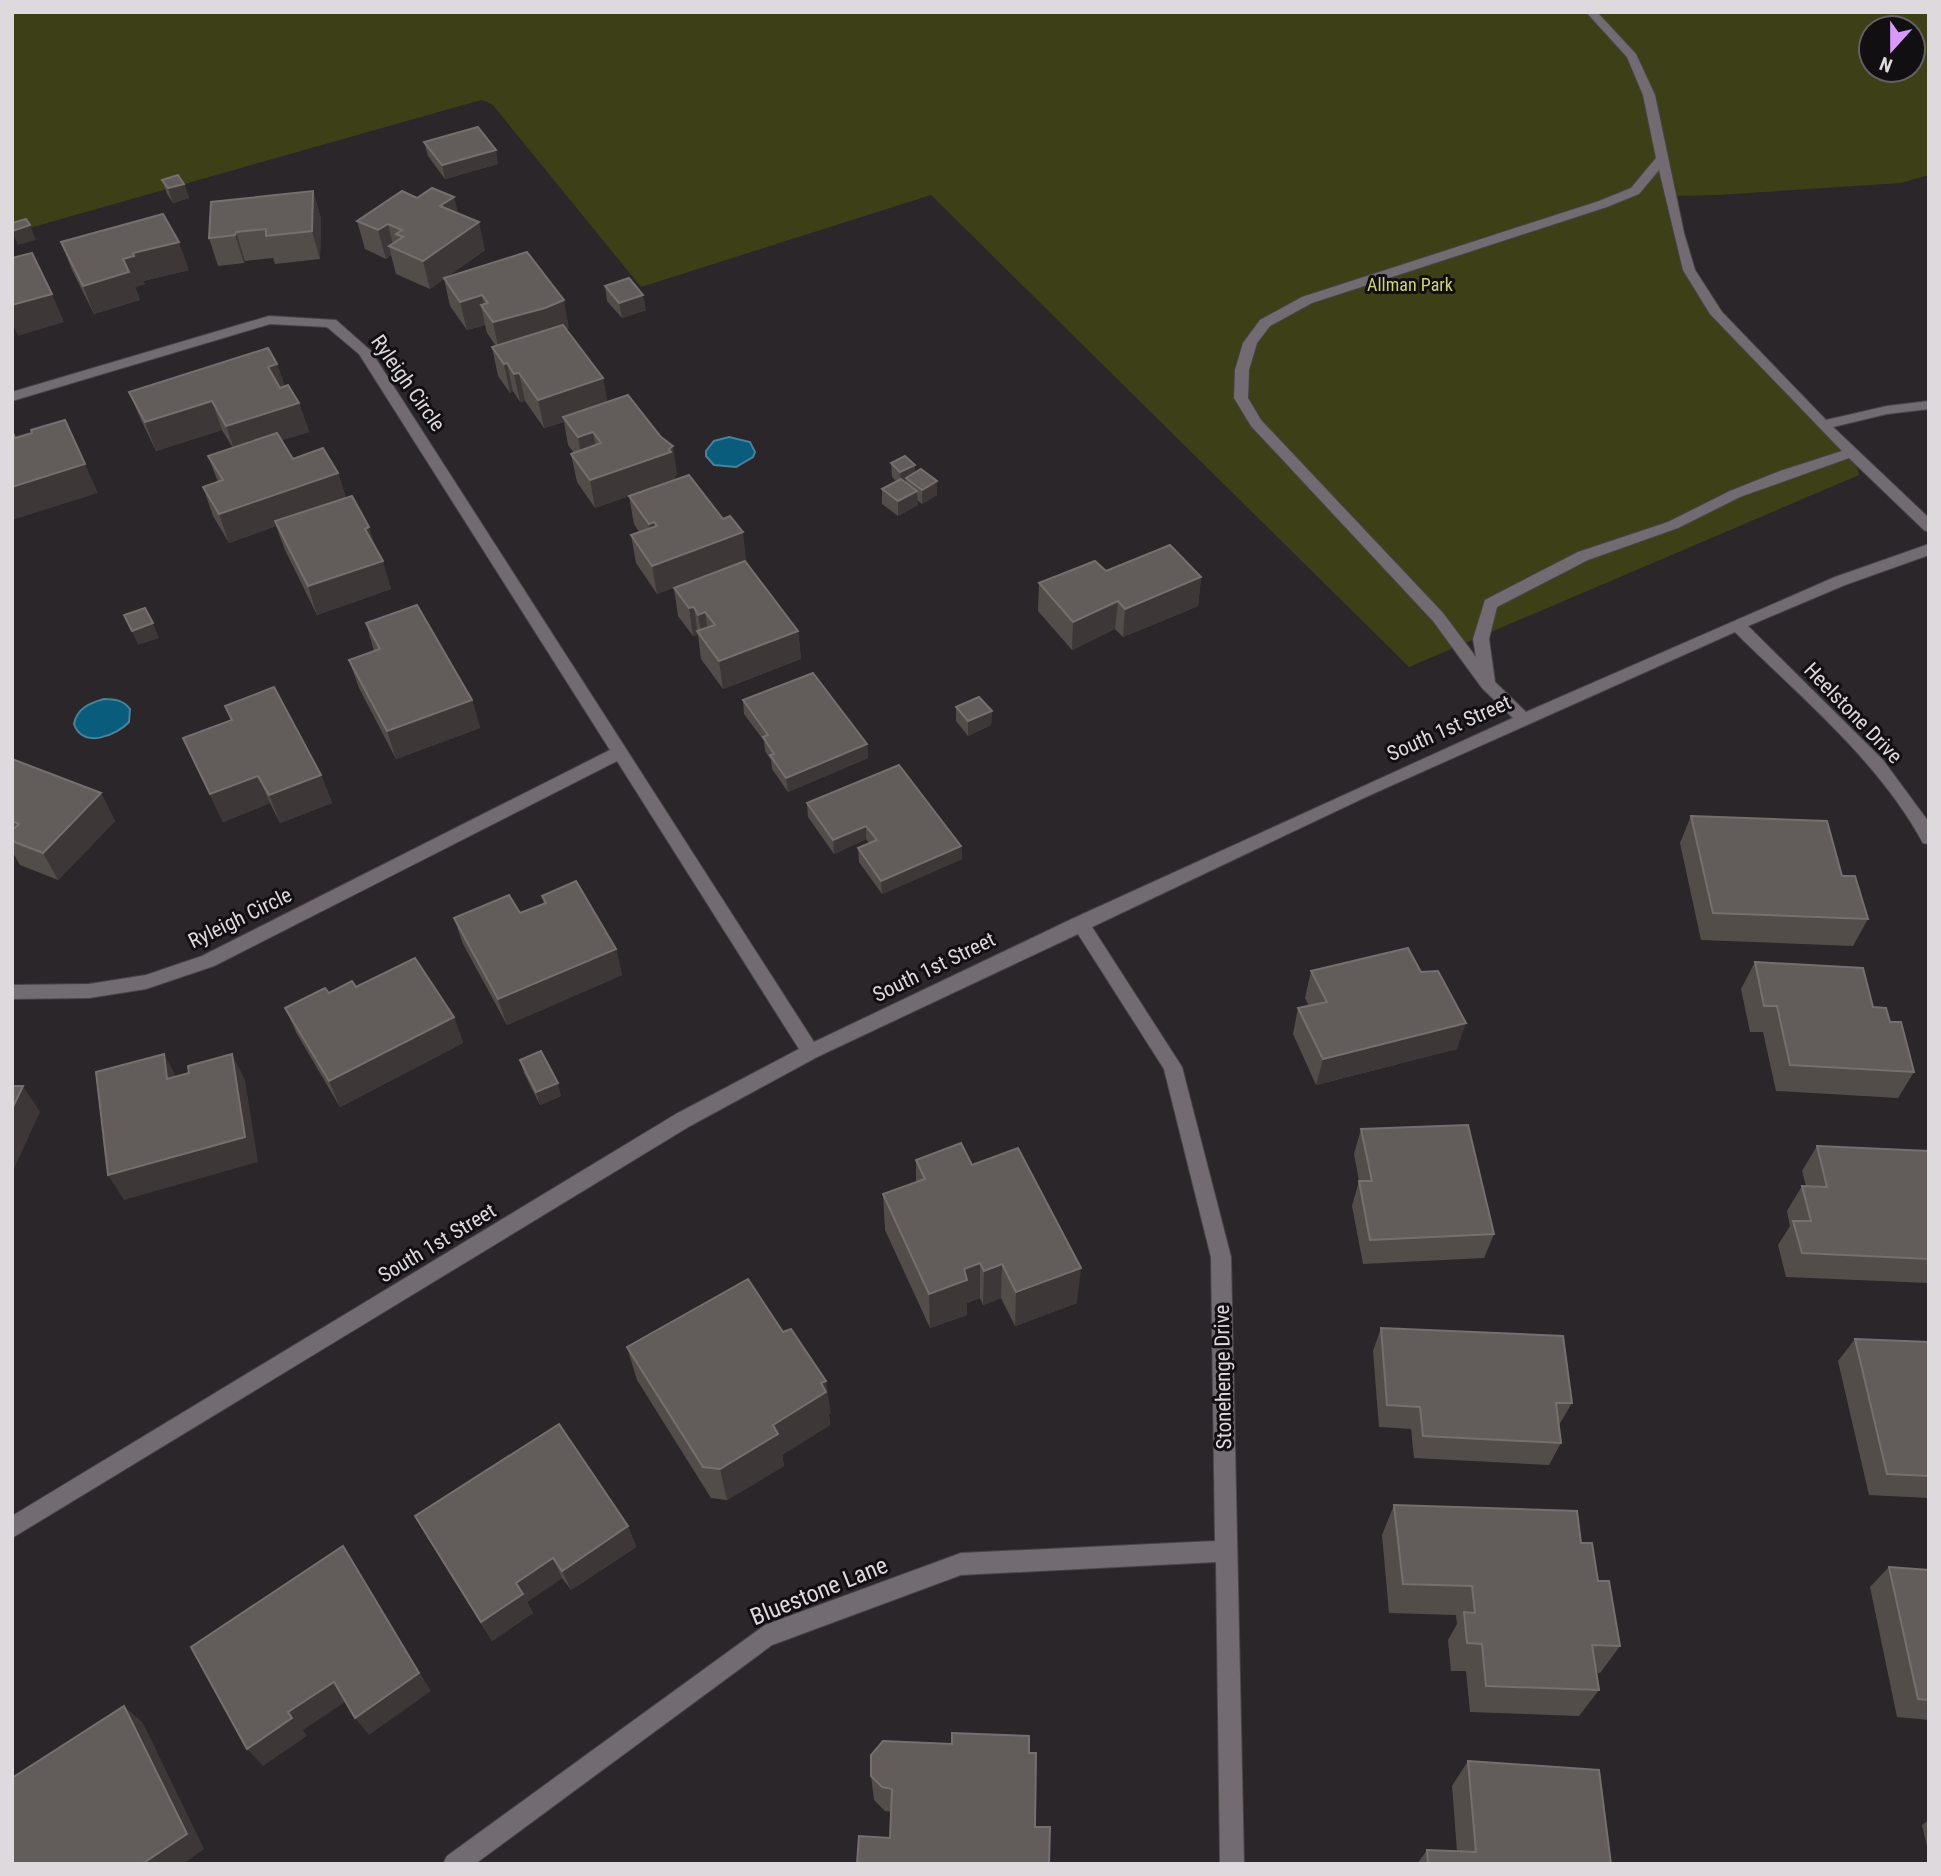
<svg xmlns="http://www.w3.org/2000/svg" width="1941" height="1876" font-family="'Roboto Condensed',sans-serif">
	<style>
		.green { fill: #3d3f17; fill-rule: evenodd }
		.water { fill: #095c7c; stroke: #498299; stroke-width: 2 }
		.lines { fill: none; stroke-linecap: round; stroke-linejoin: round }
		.minor-casing { stroke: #484447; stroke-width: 2 }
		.minor { fill: #726b71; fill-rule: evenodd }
		.wall { fill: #534d4a }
		.shaded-wall { fill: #3d3737 }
		.building { fill: #625c5a; stroke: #756f6e; stroke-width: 2 }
		.labels { text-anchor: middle; stroke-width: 6; stroke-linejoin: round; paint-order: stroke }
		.far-park-label { font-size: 18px; fill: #cfd477; stroke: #120f12 }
		.street-label { font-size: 21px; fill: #ddd9dc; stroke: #120f12 }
		.near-street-label { font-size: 24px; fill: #ddd9dc; stroke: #120f12 }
	</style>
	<rect width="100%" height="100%" fill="#2b262a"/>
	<path class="green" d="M12,12H1929V175L1901,183L1718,195L1670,196L1689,270L1717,314L1853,452L1859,475L1409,667L931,195L641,287L492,104L481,100L12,233ZM1871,28H1913V70H1871Z"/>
	<g class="water">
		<polygon points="729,437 750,442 755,452 753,457 736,467 714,465 706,456 706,451 714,441"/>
		<path d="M104,699C115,699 123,700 130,709L129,722C116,736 83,749 74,724C77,708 90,703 104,699Z"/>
	</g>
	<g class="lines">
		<defs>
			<path id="minor" d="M1586,12H1597L1636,54L1655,95L1684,233L1695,270L1722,312L1826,420L1887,406L1929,401V409L1887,414L1833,427L1929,518V532L1924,530L1849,458L1740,497L1678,528L1588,560L1497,607L1489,639L1495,682L1526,712L1835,577L1929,544V555L1845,585L1748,626L1883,760L1928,821L1929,844L1923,843C1878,760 1800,697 1735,632L1368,796L1092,927L1182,1067L1231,1257L1244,1864H1220L1216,1562L961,1575L772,1645L475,1864H443L447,1856L765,1625L961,1553L1215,1541L1211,1257L1164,1069L1078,934L817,1057L690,1126L12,1538V1516L676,1114L799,1049L617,761L214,966L146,989L89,998L12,999V985L89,984L146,975L202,956L610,750L359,354L327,327L270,324L12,401V392L269,316L336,320L371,351L814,1042L1074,918L1513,718L1482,688L1433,621L1251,426L1234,398L1235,370L1243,343L1260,320L1302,297L1599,201L1631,188L1656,158L1643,95L1627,57ZM1659,170L1683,270L1710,314L1842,451L1780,471L1730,491L1668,522L1578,552L1485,600L1473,639L1476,657L1443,613L1261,420L1248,398L1249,370L1257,343L1270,326L1312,303L1607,207L1639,194Z"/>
		</defs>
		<use href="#minor" class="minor-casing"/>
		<use href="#minor" class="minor"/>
	</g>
	<g class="wall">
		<polygon points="424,142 498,164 445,179 428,156"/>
		<polygon points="162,180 184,184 189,198 173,203 167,194"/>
		<polygon points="313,191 321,219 320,259 275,264 273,258 245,261 244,263 218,266 209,238"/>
		<polygon points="458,214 485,250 447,277 569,328 566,329 603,378 607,402 677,474 675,476 675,479 746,560 657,594 636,563 631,535 639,532 634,524 629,496 595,508 577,482 571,454 574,453 568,445 564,422 544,428 525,401 520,402 513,391 510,393 498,376 492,347 496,346 487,333 485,325 467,330 450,306 444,279 430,289 396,274 391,255 386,259 365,249 357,221"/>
		<polygon points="61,242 189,270 143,281 145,284 135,287 140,300 94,314 72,270"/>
		<polygon points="605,286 646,310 622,318 607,301"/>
		<polygon points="277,364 285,387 299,403 309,432 281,440 293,459 338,473 346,498 376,548 391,589 317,615 285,550 276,526 229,543 213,516 203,487 218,482 208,456 233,448 222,430 156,451 141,420 129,392"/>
		<polygon points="891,463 915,472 937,495 922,504 917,500 918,505 898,516 882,504 882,489 896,481 892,477"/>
		<polygon points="1201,577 1198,606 1123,637 1115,629 1072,650 1038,611 1039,583"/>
		<polygon points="674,588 798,631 801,659 723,689 701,659 698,635 693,636 678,616"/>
		<polygon points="366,623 472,700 480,728 396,759 359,688 349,660 374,651"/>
		<polygon points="743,700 867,744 868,758 788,792 772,769 771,760 765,751 764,741 744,714"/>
		<polygon points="225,706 321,775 332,803 280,823 270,803 223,822 183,738 231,720"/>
		<polygon points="956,707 992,711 991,725 968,736 956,721"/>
		<polygon points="12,759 101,793 115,821 58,880 20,865 12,851"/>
		<polygon points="807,803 961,846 962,859 882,894 859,862 858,848 869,843 866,839 834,854 808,817"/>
		<polygon points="1691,816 1842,876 1868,919 1853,946 1701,940 1680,843"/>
		<polygon points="542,896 616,949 622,975 507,1025 463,944 454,918 520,913 544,904"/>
		<polygon points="1755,962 1873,1007 1890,1022 1914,1072 1898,1098 1776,1091 1763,1032 1750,1032 1741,989"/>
		<polygon points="1311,971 1457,1049 1316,1085 1293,1034 1298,1008 1309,1006 1305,998"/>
		<polygon points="356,987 454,1017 463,1043 340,1107 297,1034 285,1008 329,993"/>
		<polygon points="520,1060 561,1096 540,1105 524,1073"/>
		<polygon points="1361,1129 1494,1234 1484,1258 1363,1264 1352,1206 1359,1181 1354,1154"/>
		<polygon points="1817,1146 1929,1151 1929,1283 1786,1277 1778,1245 1790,1226 1787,1211 1802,1186 1806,1186 1802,1171"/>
		<polygon points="916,1160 972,1165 1077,1303 1015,1326 1001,1298 983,1305 980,1298 967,1303 967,1315 930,1328 885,1230 883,1194 916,1182"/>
		<polygon points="1381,1328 1572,1403 1559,1425 1561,1443 1549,1465 1414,1458 1411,1429 1379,1427 1373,1351"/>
		<polygon points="1855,1339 1929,1342 1929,1498 1869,1495 1838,1361"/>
		<polygon points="627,1347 831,1414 829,1414 830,1425 782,1455 784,1466 727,1500 711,1498 637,1380"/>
		<polygon points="1394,1505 1581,1543 1598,1581 1620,1646 1600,1673 1596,1673 1599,1690 1579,1716 1470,1712 1466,1671 1451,1671 1448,1640 1457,1624 1456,1615 1389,1613 1382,1535"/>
		<polygon points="415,1516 628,1526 636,1547 571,1590 562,1578 527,1602 533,1613 492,1641 427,1537"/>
		<polygon points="1889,1567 1929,1570 1929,1720 1897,1717 1870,1587"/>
		<polygon points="1029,1736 890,1838 891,1812 885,1811 874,1800 871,1776 952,1744"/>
		<polygon points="1468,1761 1611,1864 1417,1864 1427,1850 1457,1851 1452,1786"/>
		<polygon points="1929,1820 1929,1855 1922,1825"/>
	</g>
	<g class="shaded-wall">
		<polygon points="496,150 498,164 445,179 442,165"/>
		<polygon points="184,184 189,198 173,203 168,188"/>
		<polygon points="313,191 321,219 320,259 312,231"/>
		<polygon points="454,197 461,225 440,206"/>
		<polygon points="479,222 485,250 430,289 423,261"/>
		<polygon points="388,224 394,249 389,246 391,255 386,259 378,230"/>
		<polygon points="30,225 36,240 18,245 12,231"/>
		<polygon points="236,232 245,261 244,263 235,235"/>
		<polygon points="179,242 189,270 143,281 145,284 135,287 140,300 94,314 83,286 133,253"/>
		<polygon points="52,294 64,322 18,336 12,323 12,305"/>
		<polygon points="482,295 486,312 481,305 485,325 467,330 460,302"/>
		<polygon points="643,295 646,310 622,318 619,303"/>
		<polygon points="564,300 569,328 550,337 499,351 493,322"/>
		<polygon points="507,363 513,391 510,393 504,364"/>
		<polygon points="277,364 287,393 277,396 268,367"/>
		<polygon points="519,373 525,401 520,402 514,374"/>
		<polygon points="603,378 608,407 563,417 564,422 544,428 538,400"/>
		<polygon points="212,401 222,430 156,451 145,422"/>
		<polygon points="299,403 309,432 236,455 226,426"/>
		<polygon points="593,432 598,461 583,466 578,437"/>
		<polygon points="673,446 677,474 675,476 675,480 595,508 590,480 669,449"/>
		<polygon points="85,464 98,493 12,520 12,487"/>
		<polygon points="915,465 915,479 906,478 906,483 901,486 900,472"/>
		<polygon points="338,473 347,501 275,521 276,526 229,543 219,514"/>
		<polygon points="937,481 937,495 922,504 922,490"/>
		<polygon points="917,491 918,505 898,516 898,501"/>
		<polygon points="654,522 659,550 654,553 649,524"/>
		<polygon points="369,527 378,555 365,529"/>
		<polygon points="743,532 746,560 657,594 652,566"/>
		<polygon points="383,561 391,589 317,615 308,586"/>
		<polygon points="1201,577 1198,606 1123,637 1125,609"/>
		<polygon points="1118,601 1115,629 1072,650 1073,622"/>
		<polygon points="694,607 698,635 693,636 689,608"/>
		<polygon points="705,612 709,640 702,637 698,615"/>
		<polygon points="153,623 159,638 138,645 132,631"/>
		<polygon points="798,631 801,659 723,689 719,661"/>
		<polygon points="472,700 480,728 396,759 387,731"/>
		<polygon points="992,711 991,725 968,736 968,721"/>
		<polygon points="867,744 868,758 788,792 786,778"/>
		<polygon points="321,775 332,803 280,823 269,795"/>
		<polygon points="258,776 270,803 223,822 210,794"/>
		<polygon points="101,793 115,821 58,880 43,853"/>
		<polygon points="866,826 866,839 834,854 833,840"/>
		<polygon points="961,846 962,859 882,894 881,881"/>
		<polygon points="616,949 622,975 507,1025 498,999"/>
		<polygon points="454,1017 463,1043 340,1107 329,1081"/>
		<polygon points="1466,1023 1457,1049 1316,1085 1323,1059"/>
		<polygon points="164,1054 178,1080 167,1079"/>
		<polygon points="232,1054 245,1080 258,1162 124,1200 108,1175"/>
		<polygon points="558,1083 561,1096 540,1105 536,1092"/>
		<polygon points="23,1086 40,1112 12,1173 12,1109"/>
		<polygon points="980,1263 980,1298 967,1303 967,1315 930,1328 929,1294 964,1269"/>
		<polygon points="1002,1264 1001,1298 983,1305 984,1271"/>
		<polygon points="1081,1268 1077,1303 1015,1326 1016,1292"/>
		<polygon points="826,1381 831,1414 829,1414 830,1425 782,1455 784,1466 727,1500 720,1469 821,1383"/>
		<polygon points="628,1526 636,1547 571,1590 562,1571"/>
		<polygon points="343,1546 431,1691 369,1735 355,1718"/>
		<polygon points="553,1558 562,1578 527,1602 533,1613 492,1641 481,1622 516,1583"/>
		<polygon points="334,1682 348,1700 303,1730 307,1736 263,1766 247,1749 288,1712"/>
		<polygon points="124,1706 143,1723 204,1849 183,1864 142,1864"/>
	</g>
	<g class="building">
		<polygon points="478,127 496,150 442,165 424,142"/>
		<polygon points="178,175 184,184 168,188 162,180"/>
		<polygon points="432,188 454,197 440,206 479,222 423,261 389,246 403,237 396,234 402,230 388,224 378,230 357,221 402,191 417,198"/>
		<polygon points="313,191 312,231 266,236 266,229 236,232 235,235 209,238 211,202"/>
		<polygon points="163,214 179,242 133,253 134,256 123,259 129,272 83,286 61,242"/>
		<polygon points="26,219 30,225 12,231 12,223"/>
		<polygon points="527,252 564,300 545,308 493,322 481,305 488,303 482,295 460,302 444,278"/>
		<polygon points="32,253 52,294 12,305 12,258"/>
		<polygon points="629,278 643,295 619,303 605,286"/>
		<polygon points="563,325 603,378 538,400 519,373 514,374 507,363 504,364 492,347"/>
		<polygon points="268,348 277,364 268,367 280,388 288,385 299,403 226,426 212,401 145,422 129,392"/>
		<polygon points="628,395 661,437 673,446 669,449 671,452 590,480 571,454 601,443 593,432 578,437 563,417"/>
		<polygon points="65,420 85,464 12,487 12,431 15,438 32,433 31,430"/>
		<polygon points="277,433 293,459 323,448 338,473 219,514 203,487 223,480 208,456"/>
		<polygon points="905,456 915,465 900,472 891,463"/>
		<polygon points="921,469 937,481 922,490 906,478"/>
		<polygon points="689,475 723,519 730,516 743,532 652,566 631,535 657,526 654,522 649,524 629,496"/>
		<polygon points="901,479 917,491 898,501 882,489"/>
		<polygon points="352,496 369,527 365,529 383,561 308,586 275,521"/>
		<polygon points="1170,545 1201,577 1125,609 1118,601 1073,622 1039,583 1095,561 1106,571"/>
		<polygon points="745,561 798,631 719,661 697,631 715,625 705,612 698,615 694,607 689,608 674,588"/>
		<polygon points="417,605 472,700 387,731 349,660 380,649 366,623"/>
		<polygon points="145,608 153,623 132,631 124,615"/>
		<polygon points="813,673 867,744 786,778 770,755 774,754 763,737 768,735 743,700"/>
		<polygon points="274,687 321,775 269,795 258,776 210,794 183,738 232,720 225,706"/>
		<polygon points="979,697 992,711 968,721 956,707"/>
		<polygon points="12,759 101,793 43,853 12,841 12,830 19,824 12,821"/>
		<polygon points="899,765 961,846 881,881 858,848 877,840 866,826 833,840 807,803"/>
		<polygon points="1691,816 1827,821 1842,876 1855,876 1868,919 1713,913"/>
		<polygon points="576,881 616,949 498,999 454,918 509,895 520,913 546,903 542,896"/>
		<polygon points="1408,948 1421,972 1438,971 1466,1023 1323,1059 1298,1008 1327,1002 1311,971"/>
		<polygon points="415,958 454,1017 329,1081 285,1008 325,988 329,993 352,981 356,987"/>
		<polygon points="1755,962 1863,968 1873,1007 1886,1008 1890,1022 1901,1022 1914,1072 1790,1065 1777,1006 1764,1006"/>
		<polygon points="541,1051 558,1083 536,1092 520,1060"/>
		<polygon points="164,1054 167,1079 189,1073 188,1066 232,1054 245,1137 108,1175 96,1072"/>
		<polygon points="12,1086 23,1086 12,1109"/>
		<polygon points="1468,1125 1494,1234 1370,1240 1359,1181 1372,1181 1361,1129"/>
		<polygon points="961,1143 972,1165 1018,1148 1081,1268 1016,1292 1002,1264 984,1271 980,1263 964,1269 967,1280 929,1294 883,1194 925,1179 916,1160"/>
		<polygon points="1817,1146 1929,1151 1929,1259 1802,1253 1793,1221 1811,1221 1802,1186 1827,1187"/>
		<polygon points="748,1279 783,1332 791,1329 826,1381 821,1383 826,1392 773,1425 778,1434 720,1469 703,1467 627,1347"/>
		<polygon points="1381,1328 1563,1336 1572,1403 1556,1403 1561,1443 1423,1436 1420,1407 1387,1405"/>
		<polygon points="1855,1339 1929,1342 1929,1476 1887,1474"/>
		<polygon points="559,1424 628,1526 562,1571 553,1558 516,1583 523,1594 481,1622 415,1516"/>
		<polygon points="1394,1505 1577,1511 1581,1543 1592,1543 1598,1581 1609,1581 1620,1646 1592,1645 1599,1690 1486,1686 1482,1644 1467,1643 1464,1612 1475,1613 1472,1586 1403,1584"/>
		<polygon points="343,1546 419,1673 355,1718 334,1682 288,1712 292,1718 247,1749 191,1647"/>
		<polygon points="1889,1567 1929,1570 1929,1700 1918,1699"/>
		<polygon points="124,1706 187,1834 142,1864 12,1864 12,1778"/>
		<polygon points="952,1733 1029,1736 1029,1753 1036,1753 1035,1827 1050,1827 1049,1864 857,1864 859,1836 890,1838 892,1789 882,1787 871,1776 871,1755 883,1741 952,1744"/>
		<polygon points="1468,1761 1599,1770 1611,1864 1428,1864 1427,1850 1476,1852"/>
	</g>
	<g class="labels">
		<g class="far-park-label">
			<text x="1410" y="291">Allman Park</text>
		</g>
		<g class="street-label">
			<text transform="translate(408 383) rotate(55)" y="7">Ryleigh Circle</text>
			<text transform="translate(1853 713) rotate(46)" y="7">Heelstone Drive</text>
			<text transform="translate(1449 728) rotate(-24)" y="7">South 1st Street</text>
			<text transform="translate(240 918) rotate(-26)" y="7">Ryleigh Circle</text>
			<text transform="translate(934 967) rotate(-26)" y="7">South 1st Street</text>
			<text transform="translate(437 1243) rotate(-31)" y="7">South 1st Street</text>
			<text transform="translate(1223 1377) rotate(-91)" y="7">Stonehenge Drive</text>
		</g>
		<g class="near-street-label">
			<text transform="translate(819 1591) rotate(-22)" y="8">Bluestone Lane</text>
		</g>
	</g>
	<rect width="1941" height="1876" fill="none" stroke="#ddd9dc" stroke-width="28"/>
	<g transform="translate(1892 49) rotate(201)"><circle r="33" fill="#120f12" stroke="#636063" stroke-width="2"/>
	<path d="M0-5L12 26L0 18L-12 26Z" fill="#d89af8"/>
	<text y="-10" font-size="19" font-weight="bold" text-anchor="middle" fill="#ddd9dc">N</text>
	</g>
</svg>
